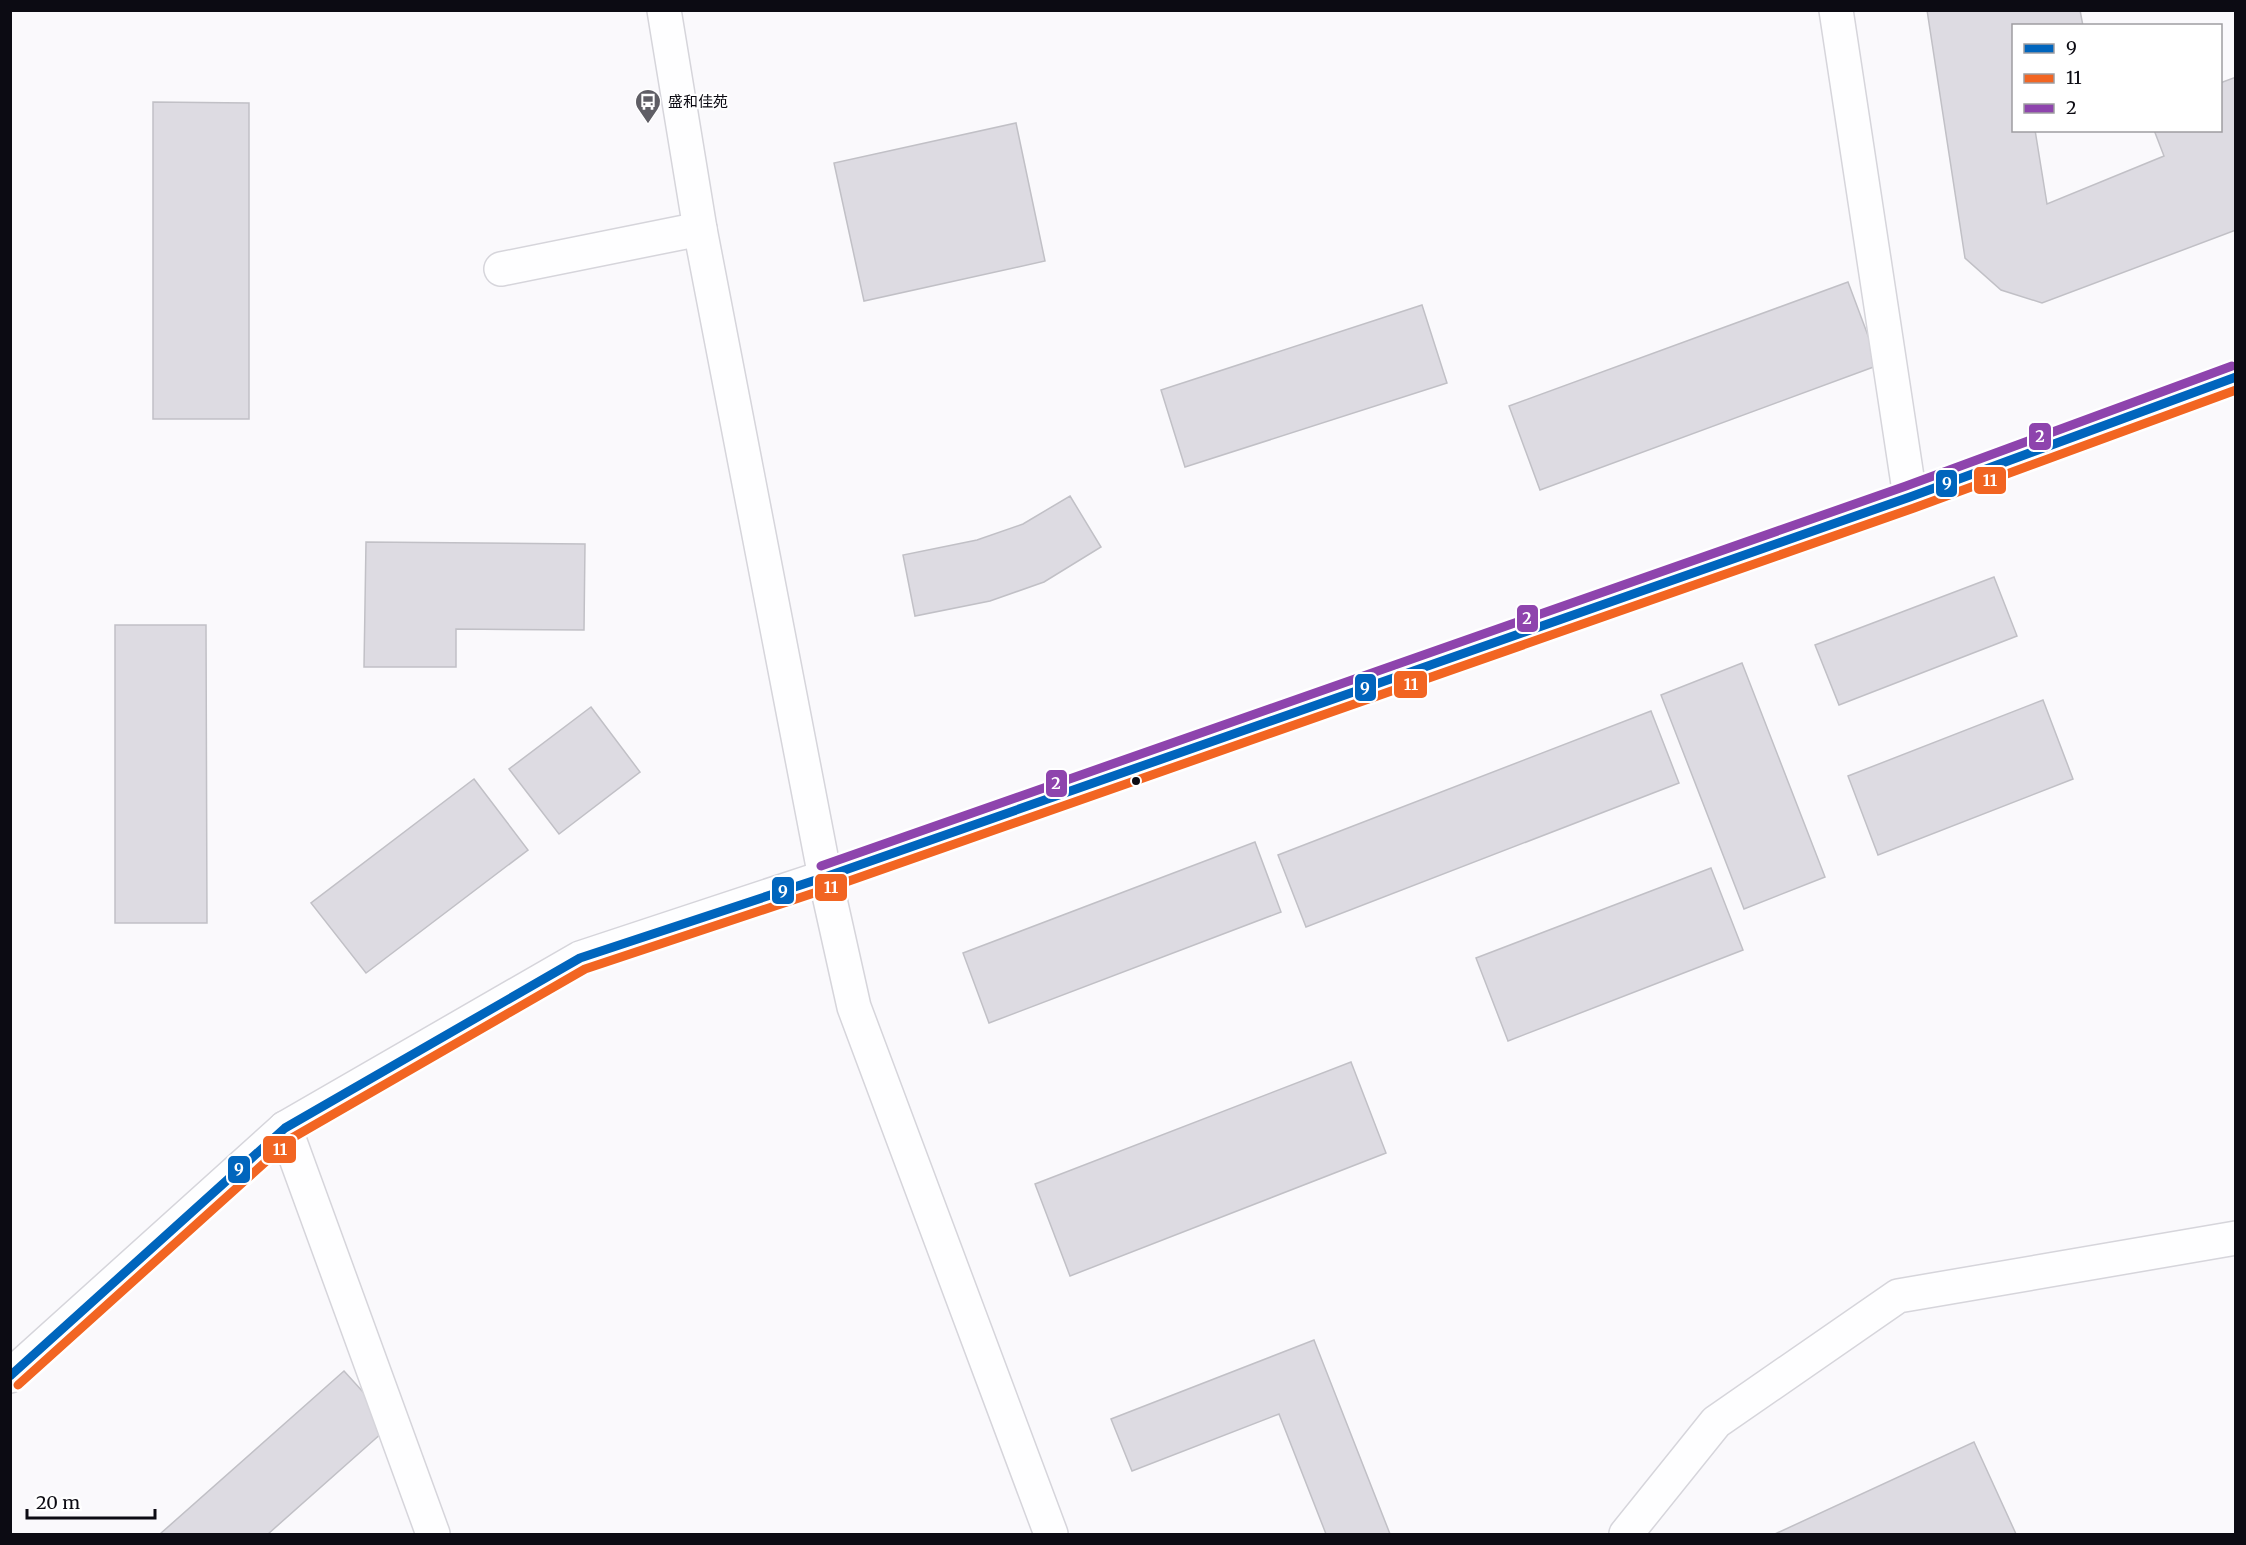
<svg xmlns="http://www.w3.org/2000/svg" width="2246" height="1545" font-family="Merriweather,'Noto Sans SC',serif">
	<style>
		.building { fill: #dddbe2; stroke: #c1c0c6; stroke-width: 1.5 }
		.lines { fill: none; stroke-linecap: round; stroke-linejoin: round }
		.minor-casing { stroke: #d6d5db; stroke-width: 36 }
		.minor { stroke: #fefeff; stroke-width: 33 }
		.bus-1-casing { stroke: #fff; stroke-width: 14 }
		.bus-2-casing { stroke: #fff; stroke-width: 14 }
		.bus-3-casing { stroke: #fff; stroke-width: 14 }
		.bus-1 { stroke: #0065bd; stroke-width: 9 }
		.bus-2 { stroke: #f26522; stroke-width: 9 }
		.bus-3 { stroke: #8e44ad; stroke-width: 9 }
		.bus-dot { fill: #0c0b13; stroke: #fff; stroke-width: 2 }
		.labels { text-anchor: middle; stroke-width: 4.5; stroke-linejoin: round; paint-order: stroke }
		.poi-label { font-size: 15px; fill: #0c0b13; stroke: #fff; text-anchor: start }
		.line-badge { stroke: #fff; stroke-width: 2 }
		.badge-label { font-size: 16px; text-anchor: middle; font-weight: bold; fill: #fff }
	</style>
	<rect width="100%" height="100%" fill="#faf9fc"/>
	<g class="building">
		<polygon points="1927,10 2080,10 2083,26 2014,26 2014,130 2035,130 2047,204 2164,156 2154,130 2220,130 2220,83 2236,77 2236,230 2042,303 2001,290 1965,258"/>
		<polygon points="153,102 249,103 249,419 153,419"/>
		<polygon points="1016,123 1045,261 864,301 834,163"/>
		<polygon points="1848,282 1879,365 1540,490 1509,406"/>
		<polygon points="1422,305 1447,383 1185,467 1161,390"/>
		<polygon points="1070,496 1101,547 1044,582 990,601 915,616 903,555 977,540 1023,524"/>
		<polygon points="366,542 585,544 584,630 456,629 456,667 364,667"/>
		<polygon points="1994,577 2017,636 1839,705 1815,645"/>
		<polygon points="115,625 206,625 207,923 115,923"/>
		<polygon points="1742,663 1825,877 1744,909 1661,695"/>
		<polygon points="2043,700 2073,779 1878,855 1848,776"/>
		<polygon points="591,707 640,772 559,834 509,769"/>
		<polygon points="1651,711 1679,783 1306,927 1278,855"/>
		<polygon points="474,779 528,850 366,973 311,903"/>
		<polygon points="1255,842 1281,912 989,1023 963,953"/>
		<polygon points="1711,868 1743,950 1508,1041 1476,958"/>
		<polygon points="1351,1062 1386,1153 1070,1276 1035,1184"/>
		<polygon points="1314,1340 1390,1534 1326,1534 1279,1414 1132,1471 1111,1419"/>
		<polygon points="344,1371 392,1424 268,1534 160,1534"/>
		<polygon points="1974,1442 2016,1534 1775,1534"/>
	</g>
	<g class="lines">
		<defs>
			<g id="minor">
				<polyline points="664,10 700,229 825,877 854,1007 1051,1534"/>
				<polyline points="1836,10 1910,497"/>
				<polyline points="501,269 700,229"/>
				<polyline points="285,1128 433,1534"/>
				<polyline points="10,1376 285,1128 580,958 825,877 1910,497 2236,377"/>
				<polyline points="1626,1534 1716,1422 1898,1296 2236,1238"/>
			</g>
		</defs>
		<use href="#minor" class="minor-casing"/>
		<use href="#minor" class="minor"/>
		<defs>
			<polyline id="bus-1" points="10,1376 285,1128 580,958 825,877 1910,497 2236,377"/>
			<polyline id="bus-2" points="18,1385 292,1138 585,969 829,888 1914,508 2236,390"/>
			<polyline id="bus-3" points="821,866 1906,486 2232,366"/>
		</defs>
		<use href="#bus-1" class="bus-1-casing"/>
		<use href="#bus-2" class="bus-2-casing"/>
		<use href="#bus-3" class="bus-3-casing"/>
		<use href="#bus-1" class="bus-1"/>
		<use href="#bus-2" class="bus-2"/>
		<use href="#bus-3" class="bus-3"/>
	</g>
	<defs>
		<symbol id="bus-pin" viewBox="-11 -11 22 30"><path d="M0 17L-7.5 6A9.5 9.5 0 1 1 7.5 6Z" fill="#5f5e65" stroke="#fff"/><path d="M-5-6H5V4H4V6H2V4H-2V6H-4V4H-5ZM-3.5-4V0h7V-4ZM-3.5 1.2v1.5H-2V1.2ZM2 1.2v1.5H3.5V1.2Z" fill="#fff"/></symbol>
	</defs>
	<g fill-rule="evenodd">
		<use href="#bus-pin" x="633" y="87" width="30" height="40"/>
	</g>
	<circle class="bus-dot" cx="1136" cy="781" r="5"/>
	<g class="labels">
		<g class="poi-label">
			<text x="668" y="107">盛和佳苑</text>
		</g>
	</g>
	<g class="line-badge">
		<rect x="2028" y="422" width="24" height="29" rx="6" fill="#8e44ad"/>
		<rect x="1973" y="466" width="34" height="29" rx="6" fill="#f26522"/>
		<rect x="1935" y="469" width="23" height="29" rx="6" fill="#0065bd"/>
		<rect x="1516" y="604" width="23" height="29" rx="6" fill="#8e44ad"/>
		<rect x="1393" y="670" width="35" height="29" rx="6" fill="#f26522"/>
		<rect x="1354" y="673" width="23" height="29" rx="6" fill="#0065bd"/>
		<rect x="1045" y="769" width="23" height="29" rx="6" fill="#8e44ad"/>
		<rect x="814" y="873" width="34" height="29" rx="6" fill="#f26522"/>
		<rect x="771" y="876" width="24" height="29" rx="6" fill="#0065bd"/>
		<rect x="262" y="1135" width="35" height="29" rx="6" fill="#f26522"/>
		<rect x="227" y="1155" width="24" height="29" rx="6" fill="#0065bd"/>
	</g>
	<g class="badge-label">
		<text x="2040" y="442">2</text>
		<text x="1990" y="486">11</text>
		<text x="1947" y="489">9</text>
		<text x="1527" y="624">2</text>
		<text x="1411" y="690">11</text>
		<text x="1365" y="694">9</text>
		<text x="1056" y="789">2</text>
		<text x="831" y="893">11</text>
		<text x="783" y="897">9</text>
		<text x="280" y="1155">11</text>
		<text x="239" y="1175">9</text>
	</g>
	<rect width="2246" height="1545" fill="none" stroke="#0c0b13" stroke-width="24"/>
	<rect x="2012" y="24" width="210" height="108" fill="#ffffff" stroke="#9e9da1" stroke-width="1.5"/>
	<rect x="2024" y="44" width="30" height="9" fill="#0065bd" stroke="#9e9da1" stroke-width="1.5"/>
	<text x="2066" y="54" font-size="18" fill="#0c0b13">9</text>
	<rect x="2024" y="74" width="30" height="9" fill="#f26522" stroke="#9e9da1" stroke-width="1.5"/>
	<text x="2066" y="84" font-size="18" fill="#0c0b13">11</text>
	<rect x="2024" y="104" width="30" height="9" fill="#8e44ad" stroke="#9e9da1" stroke-width="1.5"/>
	<text x="2066" y="114" font-size="18" fill="#0c0b13">2</text>
	<path d="M27 1509v9h128v-9" fill="none" stroke="#0c0b13" stroke-width="3"/>
	<text x="36" y="1509" font-size="18" fill="#0c0b13" stroke="#ffffff" stroke-width="4.5" paint-order="stroke">20 m</text>
</svg>
